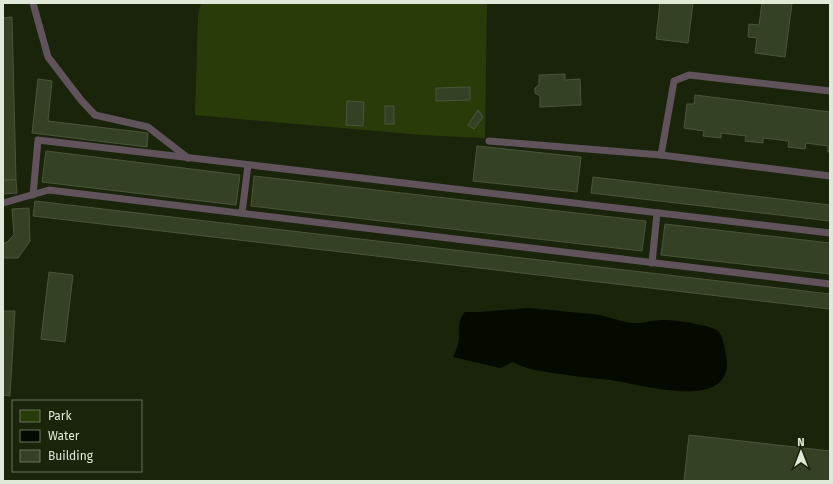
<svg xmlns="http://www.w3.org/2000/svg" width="833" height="484" font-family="'Fira Sans',sans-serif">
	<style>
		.green { fill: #2a3b0a }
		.water { fill: #040a00 }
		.building { fill: #354125; stroke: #4a563a }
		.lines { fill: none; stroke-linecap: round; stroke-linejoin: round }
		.lane { stroke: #60535c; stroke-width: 7 }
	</style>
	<rect width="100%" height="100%" fill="#1a240a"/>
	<polygon class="green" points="201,3 487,3 485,138 421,135 195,115 198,16"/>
	<path class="water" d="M530,308C550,310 570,312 591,314C605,315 618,321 632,323C643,324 652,320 662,320C671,319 712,325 718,331C723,335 727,357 727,363C728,412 636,383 610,380C591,378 572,376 553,373C539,371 526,369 513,362L500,368L453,357C456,351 458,345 459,339C460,328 457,321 465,312H479Z"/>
	<g class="building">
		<polygon points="660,3 693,3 688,43 656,39"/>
		<polygon points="762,3 792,3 785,57 755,53 757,38 748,37 749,24 759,25"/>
		<polygon points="12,17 16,180 3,180 3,18"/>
		<polygon points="565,74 565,80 580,79 581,105 540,107 540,96 535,93 535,88 539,85 539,75"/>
		<polygon points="38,79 52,81 48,121 148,133 147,147 32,133"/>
		<polygon points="470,87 470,100 436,101 436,88"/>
		<polygon points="695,95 830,112 830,152 828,152 828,146 806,143 805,149 788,147 789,141 763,138 763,143 745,141 746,136 721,133 721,138 703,136 704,131 684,128 687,104 694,104"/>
		<polygon points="347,101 364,102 363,126 346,125"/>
		<rect x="385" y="106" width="9" height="18"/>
		<polygon points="478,110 483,117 474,129 468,125"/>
		<polygon points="477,146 581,157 577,192 473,181"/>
		<polygon points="46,151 240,175 236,205 42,182"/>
		<polygon points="254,176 646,221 642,251 251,206"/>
		<polygon points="593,177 830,205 830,221 591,193"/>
		<polygon points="3,180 16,180 17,193 3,194"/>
		<polygon points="35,201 830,294 830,309 33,216"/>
		<polygon points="29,208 30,241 18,258 3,258 3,243 6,243 14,235 12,209"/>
		<polygon points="665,224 830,243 830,274 661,255"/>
		<polygon points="49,272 73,275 65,342 41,339"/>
		<polygon points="3,311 15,311 10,396 3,395"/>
		<polygon points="689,435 830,451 830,481 684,481"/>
	</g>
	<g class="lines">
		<g class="lane">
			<polyline points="33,3 48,57 81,100 95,115 148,127 188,158"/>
			<polyline points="830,91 689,75 674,81 661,155 830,176"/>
			<polyline points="489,141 661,155"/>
			<polyline points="33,195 38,140 830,233"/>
			<polyline points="3,203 49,190 830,284"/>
			<polyline points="242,213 248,165"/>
			<polyline points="652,263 657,213"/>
		</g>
	</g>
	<rect width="833" height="484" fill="none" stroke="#e0e8d7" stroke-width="8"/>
	<rect x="12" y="400" width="130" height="72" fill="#1a240a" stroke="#69725c"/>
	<rect x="20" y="410" width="20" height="12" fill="#2a3b0a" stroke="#69725c"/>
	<text x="48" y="420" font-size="12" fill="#e0e8d7">Park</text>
	<rect x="20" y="430" width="20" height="12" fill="#040a00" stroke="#69725c"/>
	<text x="48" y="440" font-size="12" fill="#e0e8d7">Water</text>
	<rect x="20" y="450" width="20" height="12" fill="#354125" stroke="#69725c"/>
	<text x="48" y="460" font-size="12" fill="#e0e8d7">Building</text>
	<g transform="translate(801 452)" stroke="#1a240a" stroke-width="3" paint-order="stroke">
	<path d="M0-3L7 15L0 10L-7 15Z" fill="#e0e8d7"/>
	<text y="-6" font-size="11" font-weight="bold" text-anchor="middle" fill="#e0e8d7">N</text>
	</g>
</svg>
